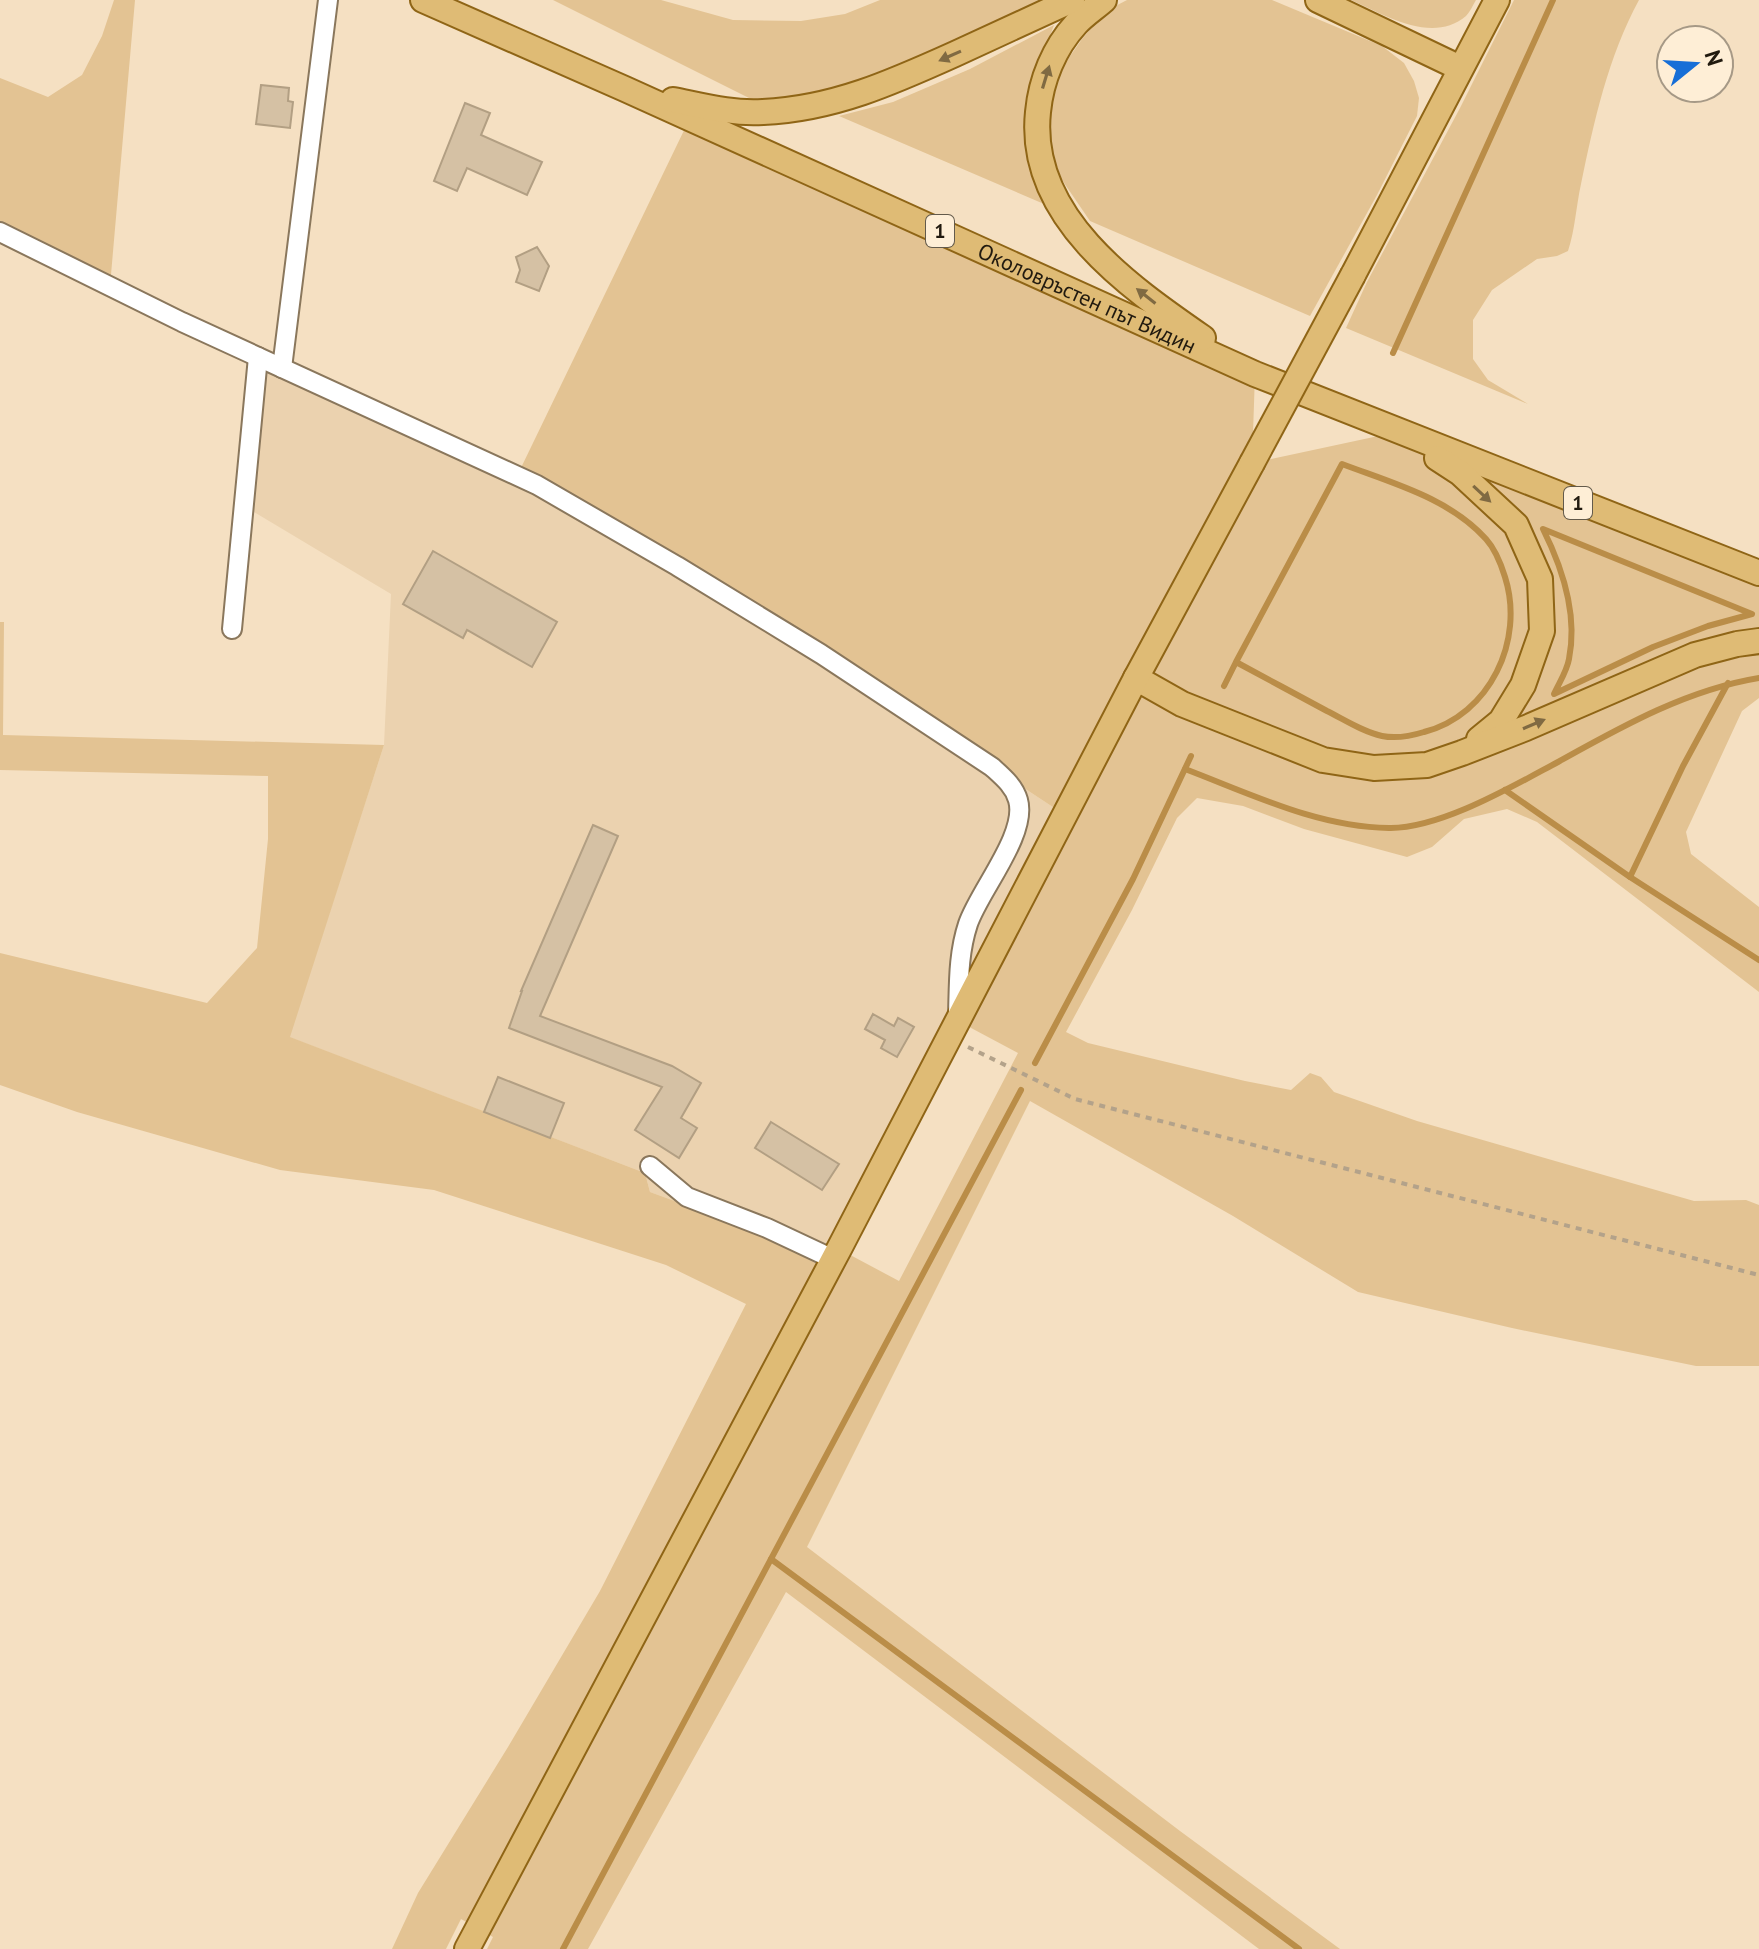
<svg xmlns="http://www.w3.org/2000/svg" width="1759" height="1949" font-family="'PT Sans',sans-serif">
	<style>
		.built { fill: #ebd2af }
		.green { fill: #e3c393 }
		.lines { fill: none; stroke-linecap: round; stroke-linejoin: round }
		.stream { stroke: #ba8d48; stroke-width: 6 }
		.building { fill: #d5c1a4; stroke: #b29f83; stroke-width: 2 }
		.minor-casing { stroke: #8a775c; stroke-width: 22 }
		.major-casing { stroke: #8f6516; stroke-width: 28 }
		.path { stroke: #b3a28a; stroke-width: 4; stroke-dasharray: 6 6; stroke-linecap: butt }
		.minor { stroke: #fff; stroke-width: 18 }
		.major { stroke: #dfbb75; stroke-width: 24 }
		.major-bridge-casing { stroke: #8f6516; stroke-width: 28; stroke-linecap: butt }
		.major-bridge { stroke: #dfbb75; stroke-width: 24 }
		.oneway { fill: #806a42 }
		.labels { text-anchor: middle; stroke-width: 7; stroke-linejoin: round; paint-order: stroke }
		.shield { fill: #feeed6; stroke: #635a4b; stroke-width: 2 }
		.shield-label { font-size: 20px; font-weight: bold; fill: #211a0f }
		.street-label { font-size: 22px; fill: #211a0f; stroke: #feeed6 }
	</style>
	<rect width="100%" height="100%" fill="#f5e0c2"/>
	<polygon class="built" points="258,357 516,474 992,767 1065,815 833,1259 650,1192 645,1173 289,1037 384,745 391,594 244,506"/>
	<g class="green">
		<polygon points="114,0 135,0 110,286 0,232 0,78 48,97 82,75 102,36"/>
		<polygon points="553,0 661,0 733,20 801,21 845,14 880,0 1048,0 891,77 811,97 767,101 751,99"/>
		<polygon points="1127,0 1272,0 1382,46 1404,63 1414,81 1419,98 1417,116 1377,195 1310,316 1090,221 1062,180 1051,151 1049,113 1059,72 1082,39 1106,11"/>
		<path d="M1351,0H1476C1473,5 1470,12 1466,16C1432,45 1383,14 1351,0Z"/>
		<path d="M1514,0H1639C1608,57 1594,121 1581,184C1576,207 1575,230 1568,251L1557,256L1537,259L1492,290L1473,320V359L1488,380L1528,404L1346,328L1367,282L1460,108Z"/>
		<path d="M1054,25C1047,45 1037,65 1031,85C1020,125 1030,166 1044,204L839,116L893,102L970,69Z"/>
		<polygon points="690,118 1255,374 1252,463 1397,432 1759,573 1759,698 1742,711 1686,832 1691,854 1759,907 1759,992 1537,822 1507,809 1464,819 1432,847 1407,857 1304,829 1243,806 1197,798 1177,818 1132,910 1066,1032 1088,1043 1245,1081 1291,1090 1310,1073 1321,1077 1334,1092 1417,1121 1694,1201 1746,1200 1759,1205 1759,1366 1696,1366 1512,1328 1358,1292 1233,1216 1030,1101 807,1547 1180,1831 1340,1949 1259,1949 786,1592 588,1949 487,1949 493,1937 461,1919 446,1949 392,1949 418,1893 508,1747 600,1591 746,1304 666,1265 434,1190 280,1170 77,1112 0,1085 0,953 207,1003 257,948 268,839 268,776 0,770 0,622 4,622 3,735 384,745 290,1037 645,1173 650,1192 833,1259 839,1249 899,1281 1018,1053 958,1021 1065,815 992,767 518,474"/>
	</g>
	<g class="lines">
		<g class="stream">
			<polyline points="1393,353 1553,0"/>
			<path d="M1543,529L1752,614L1708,626L1653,647L1554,694C1559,683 1567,671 1569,659C1578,614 1563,569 1543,529Z"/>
			<path d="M1224,686L1236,662L1342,464C1392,483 1449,498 1486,539C1495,549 1501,564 1505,577C1525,640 1490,715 1424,732C1411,736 1397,739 1382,736C1363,732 1345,720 1327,711C1297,695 1266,678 1236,662"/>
			<path d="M1185,769C1251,794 1317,827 1389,828C1440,829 1513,786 1558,762C1621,727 1686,690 1759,678"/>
			<polyline points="1505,790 1630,877 1759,960"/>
			<polyline points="1630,877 1683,766 1728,683"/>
			<polyline points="1035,1063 1133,879 1191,756"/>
			<polyline points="771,1559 1299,1949"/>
			<polyline points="563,1949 1021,1090"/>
		</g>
	</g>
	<g class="building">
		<polygon points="261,85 289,88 288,101 293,102 290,128 256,124"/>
		<polygon points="465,103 490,113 481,135 542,162 527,195 467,168 457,191 434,181"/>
		<polygon points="537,247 549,266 539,291 516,282 520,270 516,257"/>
		<polygon points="433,551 557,622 532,667 467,630 463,638 403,604"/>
		<polygon points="593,825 618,836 540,1016 672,1066 701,1083 681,1118 697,1128 679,1158 635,1130 662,1087 509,1028 522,991 521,991"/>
		<polygon points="873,1014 894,1026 898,1018 914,1027 897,1057 881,1048 885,1040 865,1029"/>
		<polygon points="498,1077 564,1103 550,1138 484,1112"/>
		<polygon points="771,1122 839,1164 822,1190 755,1148"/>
	</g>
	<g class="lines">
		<defs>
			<g id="minor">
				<path d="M0,232L182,322L537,485L677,566L821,654L992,767C1003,777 1014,786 1018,800C1028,834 979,891 968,924C958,954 959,984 958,1015"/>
				<polyline points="282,368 328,0"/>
				<polyline points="232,629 258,357"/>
				<polyline points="650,1166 687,1197 767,1228 833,1259"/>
			</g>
			<g id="major">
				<path id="s1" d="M423,0L625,89L1255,374L1759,573"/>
				<path d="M1104,0C1095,8 1084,15 1076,24C1054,48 1041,80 1038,112C1027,216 1128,286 1203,338"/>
				<polyline points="1318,0 1460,68"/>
				<path d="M673,100C703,106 732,114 763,112C833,109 893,82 955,54C994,36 1033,18 1072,0"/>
				<polyline points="1353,275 1497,0"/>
				<polyline points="1437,458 1460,473 1516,525 1540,579 1542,631 1523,685 1501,721 1479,739"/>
				<polyline points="1136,678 1182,704 1323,760 1374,768 1427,765 1462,753 1526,728 1695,655 1737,644 1759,641"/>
				<polyline points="467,1949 839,1249 1136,678 1252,463"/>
			</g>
		</defs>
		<use href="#minor" class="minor-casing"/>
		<use href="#major" class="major-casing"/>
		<polyline class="path" points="968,1047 1075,1099 1759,1275"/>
		<use href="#minor" class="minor"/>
		<use href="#major" class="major"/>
		<defs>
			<polyline id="major-bridge" points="1252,463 1353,275"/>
		</defs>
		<use href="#major-bridge" class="major-bridge-casing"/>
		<use href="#major-bridge" class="major-bridge"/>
	</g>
	<defs><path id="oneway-solid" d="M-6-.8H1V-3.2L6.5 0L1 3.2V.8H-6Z" transform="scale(2)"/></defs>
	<g class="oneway">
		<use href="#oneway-solid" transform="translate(950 56) rotate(156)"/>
		<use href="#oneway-solid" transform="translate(1046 77) rotate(-73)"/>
		<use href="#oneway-solid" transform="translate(1146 296) rotate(-142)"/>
		<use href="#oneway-solid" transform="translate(1482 494) rotate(43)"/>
		<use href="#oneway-solid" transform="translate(1534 724) rotate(-23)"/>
	</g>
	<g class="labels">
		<g class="shield">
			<rect x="926" y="215" width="28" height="32" rx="6"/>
			<rect x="1564" y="487" width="28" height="32" rx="6"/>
		</g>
		<g class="shield-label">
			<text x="940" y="238">1</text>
			<text x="1578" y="510">1</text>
		</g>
		<g class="street-label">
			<text dy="8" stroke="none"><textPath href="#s1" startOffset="728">Околовръстен път Видин</textPath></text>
		</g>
	</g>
	<g transform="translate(1695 64) rotate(72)"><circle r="38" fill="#feeed6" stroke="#a69986" stroke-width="2"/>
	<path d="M0-6L14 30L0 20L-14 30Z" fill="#166ed7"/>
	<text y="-12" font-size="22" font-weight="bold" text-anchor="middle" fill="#211a0f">N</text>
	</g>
</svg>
